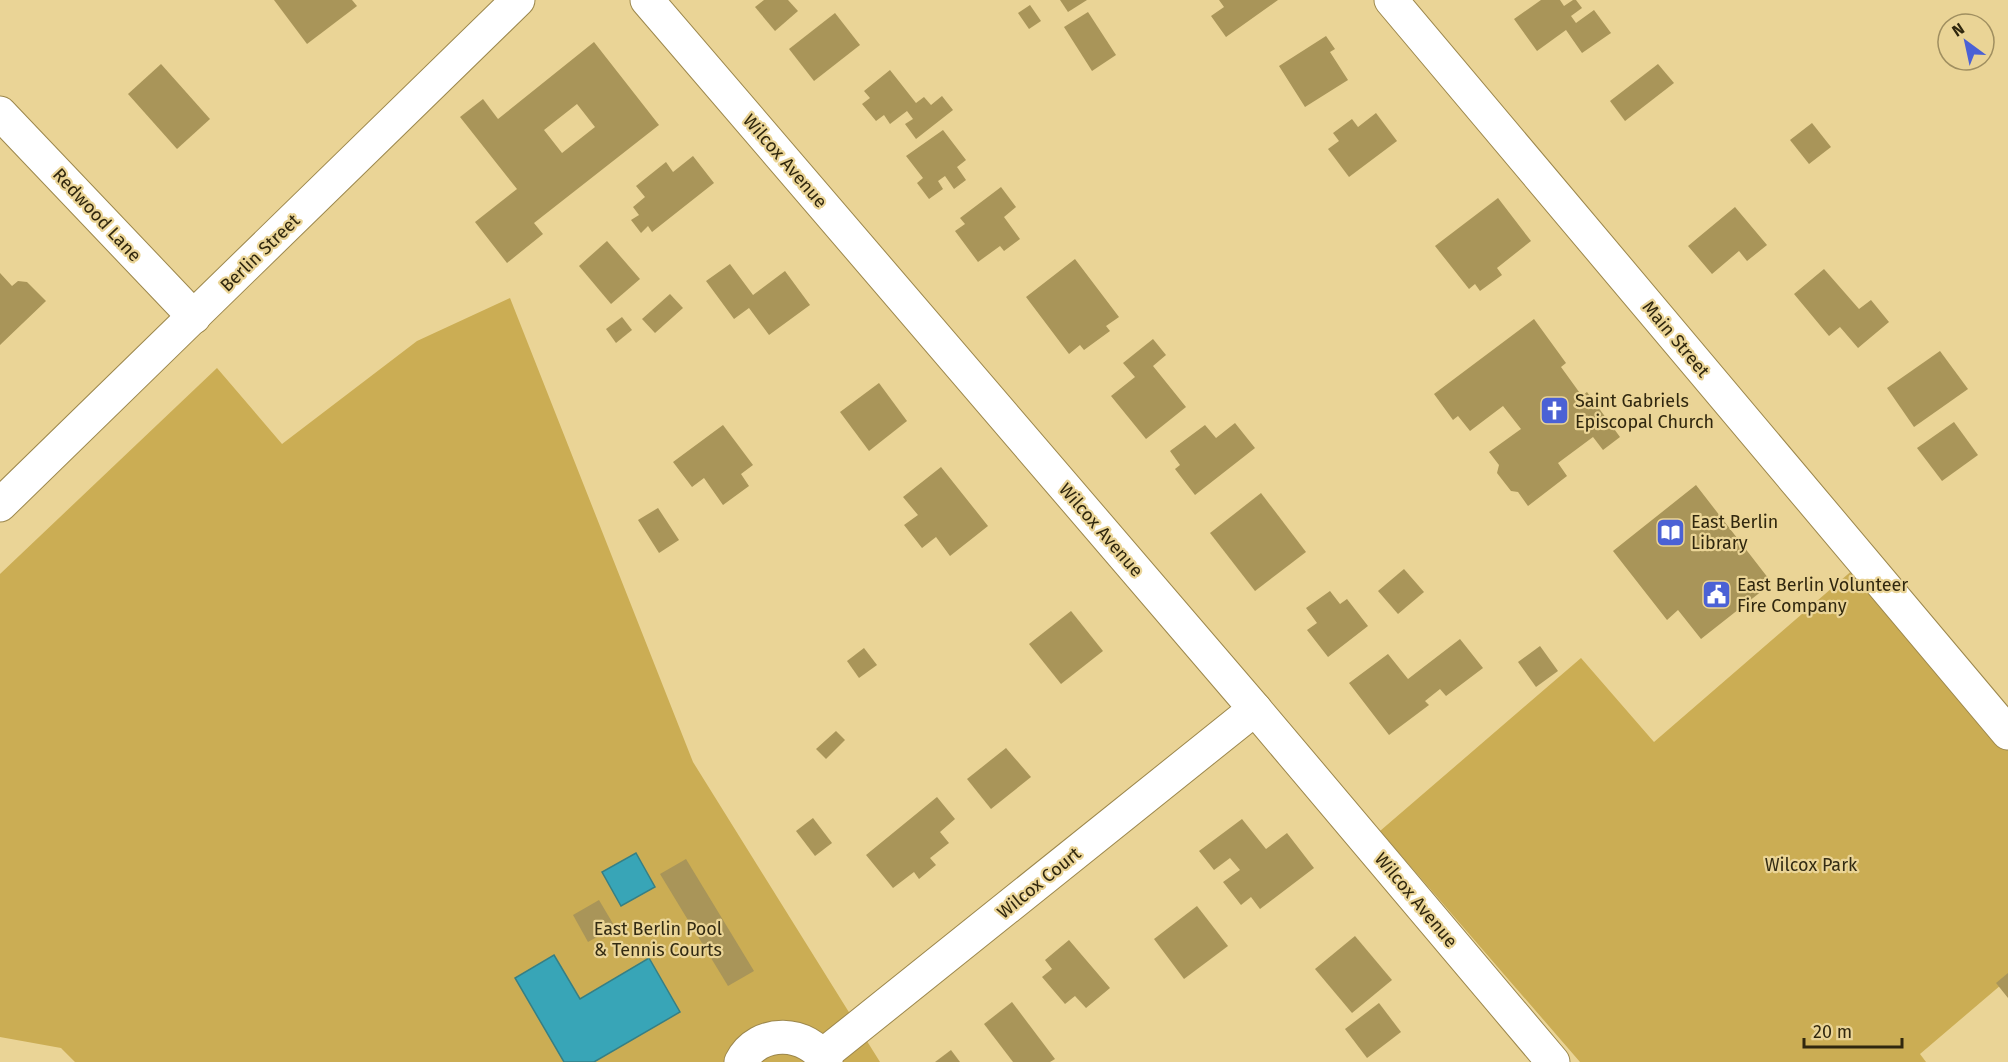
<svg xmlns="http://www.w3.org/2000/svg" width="2008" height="1062" font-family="'Fira Sans',sans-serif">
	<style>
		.green { fill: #cbad54 }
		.water { fill: #38a5b7; stroke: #367f84; stroke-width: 1.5 }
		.building { fill: #a99559; fill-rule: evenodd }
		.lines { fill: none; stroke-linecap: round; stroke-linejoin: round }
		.street-casing { stroke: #9c874c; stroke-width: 35 }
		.secondary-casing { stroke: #9c874c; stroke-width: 35 }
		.street { stroke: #fff; stroke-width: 33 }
		.secondary { stroke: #fff; stroke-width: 33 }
		.labels { text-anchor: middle; stroke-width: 4.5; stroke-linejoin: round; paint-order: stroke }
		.street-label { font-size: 18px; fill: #30270e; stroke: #ead496 }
		.poi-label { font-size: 18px; fill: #30270e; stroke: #ead496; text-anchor: start }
		.park-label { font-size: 18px; fill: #332b13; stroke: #ead496 }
	</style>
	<rect width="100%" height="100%" fill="#ead496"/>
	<g class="green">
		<polygon points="510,298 693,762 880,1062 75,1062 61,1048 0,1037 0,574 217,368 282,444 417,341"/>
		<polygon points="1855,568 2008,745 2008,979 1920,1054 1926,1062 1580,1062 1380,831 1581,658 1654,742"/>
	</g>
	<g class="water">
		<polygon points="636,853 655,887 621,906 602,872"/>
		<polygon points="554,955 580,999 649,958 680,1012 594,1062 564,1062 515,978"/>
	</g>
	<g class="building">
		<polygon points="274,0 352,0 357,6 307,44"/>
		<polygon points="764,0 788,0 798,11 775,31 755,7"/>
		<polygon points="1060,0 1087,0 1068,12"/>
		<polygon points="1219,0 1278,0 1226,37 1211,16 1224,7"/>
		<polygon points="1541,0 1560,0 1564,6 1573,0 1576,0 1582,8 1571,16 1576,23 1594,10 1611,33 1582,53 1566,30 1537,51 1514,19"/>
		<polygon points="1030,5 1041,21 1029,29 1018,13"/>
		<polygon points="1088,12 1116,55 1092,71 1064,27"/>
		<polygon points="835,13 860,45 814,81 789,49"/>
		<polygon points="1326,36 1335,49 1330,52 1348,80 1305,107 1279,66"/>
		<path d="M594,42L659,125L534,223L543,234L507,263L475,222L517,189L460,117L483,99L498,119ZM577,104L595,127L562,153L544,130Z"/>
		<polygon points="161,64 210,119 177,149 128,94"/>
		<polygon points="1658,64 1674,83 1625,121 1610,101"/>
		<polygon points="890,70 916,103 924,97 931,105 942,96 953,110 916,139 905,124 913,119 907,111 890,124 884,115 876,121 862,104 870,98 864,91"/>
		<polygon points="1376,113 1397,141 1349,177 1328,149 1339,141 1333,133 1352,119 1358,127"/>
		<polygon points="1812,123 1831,147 1809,164 1790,140"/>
		<polygon points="943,130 966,160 957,167 966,180 954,189 945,176 938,181 943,189 929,199 917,183 923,178 906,156"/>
		<polygon points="693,156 714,183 652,232 648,226 641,233 631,220 639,215 633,207 645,197 636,186 666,162 673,172"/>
		<polygon points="1001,187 1016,207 1004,217 1020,239 1004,251 1000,246 978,262 955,231 965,224 960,218"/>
		<polygon points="1498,198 1531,241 1497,268 1502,275 1480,291 1475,284 1469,289 1435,246"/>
		<polygon points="1735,207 1767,245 1747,261 1739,251 1712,274 1688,246"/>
		<polygon points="607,241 640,279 611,304 579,266"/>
		<polygon points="1075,259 1119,317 1106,326 1110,331 1084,350 1080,345 1069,354 1026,297"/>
		<polygon points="730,264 753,295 785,271 810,305 769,335 749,308 734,319 706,281"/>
		<polygon points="1824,269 1859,309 1871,300 1889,322 1858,348 1840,327 1829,336 1794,294"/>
		<polygon points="0,273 12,286 18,281 27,282 46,301 0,345"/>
		<polygon points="670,294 683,308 655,333 642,319"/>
		<polygon points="622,317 632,330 616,343 606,329"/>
		<polygon points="1534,319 1566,363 1561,367 1582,396 1587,392 1620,437 1603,450 1593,437 1558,463 1567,476 1528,506 1518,492 1511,491 1497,473 1499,465 1489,452 1521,429 1503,406 1470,431 1458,416 1453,420 1434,394"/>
		<polygon points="1153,339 1166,355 1153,366 1186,407 1146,439 1111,396 1135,377 1123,363"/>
		<polygon points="1940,351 1968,389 1914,427 1887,388"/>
		<polygon points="879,383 907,421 869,451 840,412"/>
		<polygon points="1954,422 1978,455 1942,481 1917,448"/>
		<polygon points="1235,423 1255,448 1195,495 1175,469 1180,465 1170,451 1205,425 1216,438"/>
		<polygon points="723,425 753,465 741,474 749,486 723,505 704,478 692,487 673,462"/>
		<polygon points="941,467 988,526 950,556 936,537 922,548 904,525 918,515 903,497"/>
		<polygon points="1696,485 1772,583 1701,639 1678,610 1667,620 1613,551"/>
		<polygon points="1261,493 1306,552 1255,591 1210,533"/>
		<polygon points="658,508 679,540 659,553 638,520"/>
		<polygon points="1404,569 1424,592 1398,614 1378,591"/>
		<polygon points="1330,591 1340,604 1347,599 1368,626 1328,657 1307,630 1317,623 1306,608"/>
		<polygon points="1071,611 1103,651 1061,684 1029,644"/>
		<polygon points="1460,639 1483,668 1446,696 1440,689 1425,701 1429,705 1389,735 1349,683 1388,654 1408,679"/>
		<polygon points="1540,646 1558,671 1536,687 1518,662"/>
		<polygon points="864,648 877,665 859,678 847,661"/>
		<polygon points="836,731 845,740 826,759 816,749"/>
		<polygon points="1006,748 1031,777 991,809 967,779"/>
		<polygon points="937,797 955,819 940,832 949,843 930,858 936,865 919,879 914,872 893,888 866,855"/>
		<polygon points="813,818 832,843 815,856 796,831"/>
		<polygon points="1242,819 1266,849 1287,833 1314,868 1260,909 1251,897 1241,905 1223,882 1240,870 1230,858 1214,870 1199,851"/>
		<polygon points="686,859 754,971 728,986 660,874"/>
		<polygon points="599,900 615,927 588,942 573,915"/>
		<polygon points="1197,906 1228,946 1184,979 1154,939"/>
		<polygon points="1355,936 1392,980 1352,1013 1315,969"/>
		<polygon points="1069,940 1110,988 1086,1008 1075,996 1065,1004 1042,977 1052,969 1045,960"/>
		<polygon points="2008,973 2008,998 1996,983"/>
		<polygon points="1012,1002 1055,1059 1050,1062 1013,1062 984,1024"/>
		<polygon points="1379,1003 1401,1032 1367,1058 1345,1029"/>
		<polygon points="951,1050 960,1062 935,1062"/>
	</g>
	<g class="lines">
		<defs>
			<g id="street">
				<polyline points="647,0 1255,709 1553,1062"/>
				<polyline points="0,113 194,317"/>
				<polyline points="822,1056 1255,709"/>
				<path d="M741,1062C758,1028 808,1030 826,1062"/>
			</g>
			<g id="secondary">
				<polyline points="1391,0 2008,733"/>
				<polyline points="0,505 518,0"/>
			</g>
		</defs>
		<use href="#street" class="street-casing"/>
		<use href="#secondary" class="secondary-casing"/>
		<use href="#street" class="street"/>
		<use href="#secondary" class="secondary"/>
	</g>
	<defs>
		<symbol id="church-square" viewBox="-11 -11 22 22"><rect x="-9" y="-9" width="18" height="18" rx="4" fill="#4b61d5" stroke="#ead496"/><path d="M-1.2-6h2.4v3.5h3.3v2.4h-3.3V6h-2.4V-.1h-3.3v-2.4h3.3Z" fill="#fff"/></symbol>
		<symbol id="library-square" viewBox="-11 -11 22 22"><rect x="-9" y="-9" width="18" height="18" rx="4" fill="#4b61d5" stroke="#ead496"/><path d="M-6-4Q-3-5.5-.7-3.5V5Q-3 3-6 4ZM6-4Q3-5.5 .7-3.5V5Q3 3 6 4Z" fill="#fff"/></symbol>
		<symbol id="civic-square" viewBox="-11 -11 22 22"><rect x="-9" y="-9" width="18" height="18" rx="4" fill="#4b61d5" stroke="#ead496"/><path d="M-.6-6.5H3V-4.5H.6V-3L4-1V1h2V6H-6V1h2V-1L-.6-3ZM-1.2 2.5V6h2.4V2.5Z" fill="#fff"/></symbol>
	</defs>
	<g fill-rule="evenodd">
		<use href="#church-square" x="1538" y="394" width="33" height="33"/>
		<use href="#library-square" x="1654" y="516" width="33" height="33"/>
		<use href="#civic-square" x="1700" y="578" width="33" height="33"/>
	</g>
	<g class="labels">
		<g class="street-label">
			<text transform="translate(785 161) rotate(49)" y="6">Wilcox Avenue</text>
			<text transform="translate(97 215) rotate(47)" y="6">Redwood Lane</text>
			<text transform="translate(260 253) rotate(-44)" y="6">Berlin Street</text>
			<text transform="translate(1676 339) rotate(50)" y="6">Main Street</text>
			<text transform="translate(1101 530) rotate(49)" y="6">Wilcox Avenue</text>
			<text transform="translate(1039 883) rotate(-39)" y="6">Wilcox Court</text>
			<text transform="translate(1416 900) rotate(50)" y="6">Wilcox Avenue</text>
		</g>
		<g class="poi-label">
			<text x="1575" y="407">Saint Gabriels<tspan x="1575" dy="21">Episcopal Church</tspan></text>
			<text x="1691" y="528">East Berlin<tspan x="1691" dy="21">Library</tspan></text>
			<text x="1737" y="591">East Berlin Volunteer<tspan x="1737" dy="21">Fire Company</tspan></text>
		</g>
		<g class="park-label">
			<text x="1811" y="871">Wilcox Park</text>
			<text x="658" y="935">East Berlin Pool<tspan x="658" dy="21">&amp; Tennis Courts</tspan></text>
		</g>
	</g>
	<g transform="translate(1966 42) rotate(327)"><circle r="28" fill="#ead496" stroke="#a08f60" stroke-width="1.5"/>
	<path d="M0-4.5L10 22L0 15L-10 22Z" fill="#4b61d5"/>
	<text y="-9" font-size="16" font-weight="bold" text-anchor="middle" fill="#30270e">N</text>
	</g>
	<path d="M1804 1038v9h98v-9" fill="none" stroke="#30270e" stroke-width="3"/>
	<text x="1813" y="1038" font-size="18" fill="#30270e" stroke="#ead496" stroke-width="4.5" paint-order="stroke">20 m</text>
</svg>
